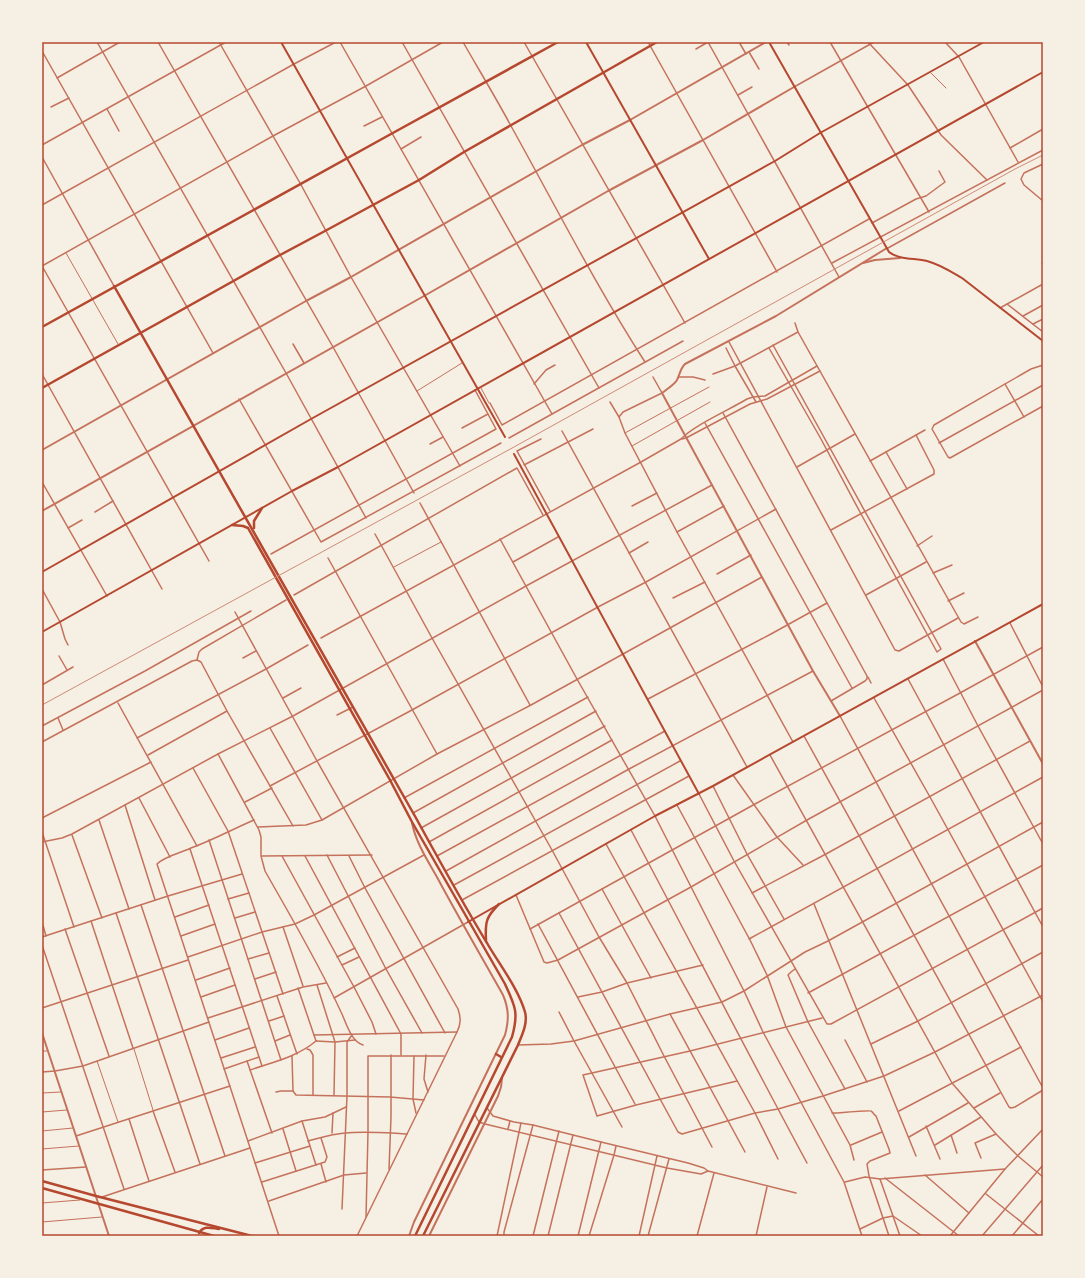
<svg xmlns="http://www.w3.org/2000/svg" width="1085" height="1278" font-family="'Asap Condensed',sans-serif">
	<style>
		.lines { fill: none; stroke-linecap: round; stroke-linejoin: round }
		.service { stroke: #c5725c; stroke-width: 1 }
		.pedestrian { stroke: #c5725c; stroke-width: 1 }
		.minor { stroke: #c5725c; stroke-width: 1.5 }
		.tertiary { stroke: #c5725c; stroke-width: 2 }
		.secondary { stroke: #b5482f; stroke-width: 2 }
		.primary { stroke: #b5482f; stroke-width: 2.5 }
		.rail { stroke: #cf8b77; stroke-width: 1 }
		.neatline { fill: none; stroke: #b5482f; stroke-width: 1.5 }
	</style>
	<rect width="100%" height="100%" fill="#f6efe4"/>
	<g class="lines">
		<g class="service">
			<polyline points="931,73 946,88"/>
			<polyline points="66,253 118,344"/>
			<polyline points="625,433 709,387"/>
			<polyline points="632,446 710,402"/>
			<polyline points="42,1051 47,1051"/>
			<polyline points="42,1093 61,1092"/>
			<polyline points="42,1112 67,1110"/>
			<polyline points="42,1131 73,1128"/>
			<polyline points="42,1149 79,1146"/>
			<polyline points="42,1203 80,1200"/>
			<polyline points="42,1222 102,1217"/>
			<polyline points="105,1236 108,1236"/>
		</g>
		<g class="pedestrian">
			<polyline points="481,388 489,403"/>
			<polyline points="417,391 462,363"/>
			<polyline points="394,567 441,542"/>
			<polyline points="134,1049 153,1110"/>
			<polyline points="97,1061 118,1122"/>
		</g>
		<g class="minor">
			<polyline points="97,42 286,373 366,518"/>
			<polyline points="158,42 333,347 414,493"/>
			<polyline points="219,42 300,183 351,277 460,466"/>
			<polyline points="340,42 552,414"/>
			<polyline points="402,42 599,388"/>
			<path d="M463,42C479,70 496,98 511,126C555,205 596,286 645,362"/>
			<polyline points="524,42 685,323"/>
			<polyline points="648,42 777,272"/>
			<polyline points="708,42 839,277"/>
			<polyline points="739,42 746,54"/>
			<polyline points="787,42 789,45"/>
			<polyline points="830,42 929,212"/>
			<polyline points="868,42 908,85 941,135 987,180"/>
			<polyline points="945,42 959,57 1018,162"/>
			<polyline points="696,49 708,42"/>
			<polyline points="42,51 213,353"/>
			<polyline points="749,52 759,69"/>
			<polyline points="57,78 120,42"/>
			<polyline points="794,87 874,42"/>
			<polyline points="738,95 752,87"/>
			<polyline points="51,107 69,98"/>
			<polyline points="107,109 119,131"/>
			<polyline points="364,126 382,117"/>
			<polyline points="42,145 226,42"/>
			<polyline points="1010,148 1043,129"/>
			<polyline points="401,149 421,137"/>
			<polyline points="42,157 114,286"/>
			<polyline points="1043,164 1024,173 1021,179 1024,185 1043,201"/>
			<polyline points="42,205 294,64 336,42"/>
			<polyline points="872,223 916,199 926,196 945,182 939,171"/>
			<polyline points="888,248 1005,183"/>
			<polyline points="832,263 1043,150"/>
			<polyline points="1042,263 1043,264"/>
			<polyline points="42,266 273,136 366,86 443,42"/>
			<polyline points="42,266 209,561"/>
			<polyline points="1007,304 1043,332"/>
			<polyline points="1000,308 1043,284"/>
			<polyline points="1023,316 1043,305"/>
			<polyline points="795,323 798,332 961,622 964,624 978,617"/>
			<polyline points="1033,324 1043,319"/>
			<polyline points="729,342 895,650 899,651 958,618"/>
			<polyline points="293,344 304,363"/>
			<polyline points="726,348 735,366 756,402"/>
			<polyline points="769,348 821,439 861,514 937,652 941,649 773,345"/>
			<polyline points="1043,365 1031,369 934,425 932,429 948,457 950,458 1043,406"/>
			<polyline points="42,374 162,589"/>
			<polyline points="713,374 735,366 798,332"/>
			<polyline points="679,377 693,377 705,380"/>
			<polyline points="534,384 546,370 555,365"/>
			<polyline points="1005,384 1024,417"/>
			<polyline points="239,399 321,542 501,443"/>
			<polyline points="610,402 619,417 625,433 677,532 793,742"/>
			<polyline points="490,403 502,425 869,219"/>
			<polyline points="723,413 867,676 867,679 865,681 831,701"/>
			<polyline points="619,417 623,412 662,393 653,377"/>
			<polyline points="705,423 852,688"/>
			<polyline points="462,428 488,414"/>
			<polyline points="562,431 747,767"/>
			<polyline points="509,438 683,341"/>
			<polyline points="541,439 517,451 550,511"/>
			<polyline points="682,439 686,438 750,404 767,399 820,371"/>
			<polyline points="939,443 1043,385"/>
			<polyline points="430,444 443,437"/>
			<polyline points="886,452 907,489"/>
			<polyline points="870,461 925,430"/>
			<polyline points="524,465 593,429"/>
			<polyline points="797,467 855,434"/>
			<polyline points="42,482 107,596"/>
			<polyline points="420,503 530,705"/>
			<polyline points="632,506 657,493"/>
			<polyline points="95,512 113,501"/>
			<polyline points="68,528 82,520"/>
			<polyline points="831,530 934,474 934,470 916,435"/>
			<polyline points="677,532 724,506"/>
			<polyline points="375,534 432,638 552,850 599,937 627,983 664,1056 712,1147"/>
			<polyline points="500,539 577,679 655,816 744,991 763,1032 844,1182 862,1236"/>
			<polyline points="917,546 932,536"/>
			<polyline points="629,553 648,542"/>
			<polyline points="271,554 496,429 475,390"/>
			<polyline points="328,558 437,754"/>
			<polyline points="513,562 558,537"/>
			<polyline points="933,573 952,565"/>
			<polyline points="717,574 751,555"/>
			<polyline points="42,589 60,622 65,639 68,645"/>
			<polyline points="294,595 517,468 543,515"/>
			<polyline points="866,595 926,562"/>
			<polyline points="673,598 705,582"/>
			<polyline points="948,601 964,593"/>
			<path d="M235,612L317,761L458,1009C461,1018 461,1024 457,1032L357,1236"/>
			<polyline points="1010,623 1043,687"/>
			<path d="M321,638L641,462L681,439C694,425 729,410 747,399L753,397L765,396L817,366"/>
			<polyline points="59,656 67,670"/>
			<polyline points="243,658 256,651"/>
			<polyline points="943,659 978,726 1043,844"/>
			<polyline points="197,660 201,662 227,711 293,826"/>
			<polyline points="197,660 199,652 202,649 286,600"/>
			<polyline points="868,677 871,683"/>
			<polyline points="908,679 1043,927"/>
			<polyline points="42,685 73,667"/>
			<polyline points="283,698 301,688"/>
			<polyline points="874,698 930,797 1043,1002"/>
			<polyline points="648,699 771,634 827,603"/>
			<polyline points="118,703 197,846"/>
			<polyline points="337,715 353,707"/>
			<polyline points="840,716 1043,1088"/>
			<polyline points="58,718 63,730"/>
			<polyline points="42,726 145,671 251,611"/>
			<polyline points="270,728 322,820"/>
			<polyline points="804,736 1009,1107 1011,1108 1015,1107 1043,1090"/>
			<polyline points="137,738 266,669 308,645"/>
			<polyline points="42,742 192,661 197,660"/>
			<path d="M218,754L259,830L261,837V856L265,871C291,917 319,964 341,1012C346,1022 351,1042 363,1045"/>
			<polyline points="148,755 227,711"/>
			<polyline points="770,755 952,1083 996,1134 1018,1156 1043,1177"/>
			<polyline points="193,768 228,831 283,994"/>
			<polyline points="733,775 777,837 803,865"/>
			<polyline points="270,786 412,710 598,607 646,582 776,509"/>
			<polyline points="713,786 747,854 784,919"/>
			<polyline points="699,794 734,861 827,1024 831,1024 1043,908"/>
			<polyline points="139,798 170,857"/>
			<polyline points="404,798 588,697"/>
			<polyline points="245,802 272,788"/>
			<polyline points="125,805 155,900"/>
			<polyline points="677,805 750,940 767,975 786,1027 850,1145 854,1160"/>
			<polyline points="413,813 596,711"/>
			<polyline points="42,818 151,762"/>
			<polyline points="99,820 129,909"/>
			<path d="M254,820C233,829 213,840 191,848C181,853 165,856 157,864L279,1236"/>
			<polyline points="258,827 306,825 322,820 437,754 531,705 762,577"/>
			<polyline points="421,828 605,726"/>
			<path d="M631,830C690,941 747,1052 807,1163"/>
			<polyline points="42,832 74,927"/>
			<polyline points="72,835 102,918"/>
			<polyline points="209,840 281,1060"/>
			<polyline points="42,842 62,838 72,834 218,754 293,716 526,586 712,485"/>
			<polyline points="429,842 612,740"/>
			<polyline points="606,844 755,1113 778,1159"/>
			<polyline points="190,849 262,1066"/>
			<polyline points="327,855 386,969 422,1033"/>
			<polyline points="262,856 372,855"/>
			<polyline points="282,856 354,987 372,1022 376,1034"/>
			<polyline points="305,856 401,1034 401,1055"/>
			<polyline points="349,856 365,888 445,1033"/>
			<polyline points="437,856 665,731"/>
			<polyline points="446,871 629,769 813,671"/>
			<polyline points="454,885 680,761"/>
			<polyline points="602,889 651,978"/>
			<polyline points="752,893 826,854 1030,741"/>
			<polyline points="516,895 544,962 547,963 558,960 691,887 807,820 1043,690"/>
			<polyline points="228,899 249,893"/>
			<polyline points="462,900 689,776"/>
			<polyline points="814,904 916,1156"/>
			<polyline points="141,905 225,1156"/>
			<polyline points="116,913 200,1164"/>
			<polyline points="559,913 678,1132 682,1134 755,1113 778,1109 823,1096 884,1076 935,1052 1043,995"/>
			<polyline points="175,917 209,905"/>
			<polyline points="235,918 255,912"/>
			<polyline points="91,921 133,1048"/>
			<polyline points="42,922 46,936"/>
			<polyline points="538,924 635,1104"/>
			<polyline points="283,927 303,986"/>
			<polyline points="65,929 109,1056"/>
			<polyline points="530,929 755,804 960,693 1043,647"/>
			<polyline points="181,936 215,924"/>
			<polyline points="42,937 168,896 242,874"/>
			<polyline points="749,939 1043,777"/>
			<polyline points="42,945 124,1189"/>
			<polyline points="188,957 262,932 295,924 314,915 424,855"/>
			<polyline points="337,957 355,948"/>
			<polyline points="248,959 269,953"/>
			<polyline points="342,965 359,957"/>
			<polyline points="795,969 791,972 788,975 808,1022 845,1089"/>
			<polyline points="255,979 276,972"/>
			<polyline points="196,980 230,968"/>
			<polyline points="317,985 335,1042 334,1095"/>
			<polyline points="298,988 316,1041"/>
			<polyline points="808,993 1043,865"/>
			<polyline points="277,996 297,1054"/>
			<polyline points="201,997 235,985"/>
			<polyline points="578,997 602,992 627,983 703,965"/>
			<polyline points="334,998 468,922"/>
			<polyline points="42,1008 188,960"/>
			<polyline points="559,1012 574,1041 622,1127"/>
			<polyline points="670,1014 745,1152"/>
			<polyline points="208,1018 303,987 326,983"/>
			<polyline points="269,1021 284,1016"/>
			<polyline points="314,1035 457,1032"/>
			<polyline points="215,1040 249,1028"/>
			<polyline points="845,1040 867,1082"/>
			<polyline points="275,1041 290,1035"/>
			<polyline points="316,1041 335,1042 355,1040"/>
			<polyline points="871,1044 918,1021 1043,952"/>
			<polyline points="518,1045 551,1044 574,1041 670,1014 722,1002 744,991 791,961 805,952 828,941 1043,822"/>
			<polyline points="307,1049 310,1050 313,1055 313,1095"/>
			<polyline points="426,1055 424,1079 428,1092"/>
			<polyline points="292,1056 293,1091 296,1095 390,1097 424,1100"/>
			<polyline points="414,1056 413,1099 416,1113"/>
			<polyline points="221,1058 255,1047"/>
			<polyline points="247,1061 272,1133"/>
			<polyline points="224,1069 259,1057"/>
			<path d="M250,1070C273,1062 297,1057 316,1041"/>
			<polyline points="42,1072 55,1071 83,1066 209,1022"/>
			<polyline points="737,1081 636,1105 597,1116 583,1075 690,1051 822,1018"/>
			<polyline points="276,1092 281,1091 293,1091"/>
			<polyline points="487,1108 493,1116 514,1122 533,1125 601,1142 688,1163 704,1168 708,1171 796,1193"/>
			<polyline points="974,1108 1000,1093"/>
			<polyline points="153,1111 175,1172"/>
			<polyline points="899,1111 1021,1047"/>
			<path d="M832,1113C837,1113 870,1110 871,1111C873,1112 874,1115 876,1116L889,1149L890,1153L870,1161L867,1164L869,1176L889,1236"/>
			<polyline points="475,1115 479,1122 485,1124 667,1168 701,1174 708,1171"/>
			<polyline points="129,1119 149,1181"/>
			<polyline points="302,1121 316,1165"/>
			<polyline points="926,1126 940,1159"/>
			<polyline points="283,1129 296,1171"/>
			<polyline points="508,1129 510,1121"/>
			<polyline points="332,1133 333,1113"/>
			<polyline points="951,1135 957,1153"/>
			<polyline points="76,1136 230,1086"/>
			<polyline points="909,1137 968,1103"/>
			<polyline points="248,1141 302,1121 325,1117 346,1107"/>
			<path d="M308,1141C320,1138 332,1134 345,1133C365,1131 387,1133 407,1134"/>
			<polyline points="851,1145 882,1132"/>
			<polyline points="935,1145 981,1117"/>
			<polyline points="981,1158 975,1143 996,1134"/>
			<polyline points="255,1163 310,1146"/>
			<polyline points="321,1164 326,1182"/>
			<polyline points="389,1169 391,1117 391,1055"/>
			<polyline points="42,1170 86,1167"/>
			<polyline points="925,1175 969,1213"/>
			<polyline points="885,1178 959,1236"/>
			<polyline points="880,1179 900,1236"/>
			<polyline points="262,1182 325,1162 327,1157 321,1138"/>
			<polyline points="845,1182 865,1177 880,1179 1005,1169"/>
			<polyline points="986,1194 1039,1236"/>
			<polyline points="102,1197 250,1148"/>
			<polyline points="269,1201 344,1175 366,1173"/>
			<polyline points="342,1209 347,1096 347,1042 352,1035"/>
			<polyline points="366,1217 368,1132 368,1056 444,1056"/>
			<polyline points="860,1229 883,1218 893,1216 922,1236"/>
			<polyline points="497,1236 521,1123"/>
			<polyline points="504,1236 504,1232 533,1125"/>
			<polyline points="533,1236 559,1131"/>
			<polyline points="548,1236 573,1135"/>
			<polyline points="578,1236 601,1142"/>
			<polyline points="589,1236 614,1155 616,1146"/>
			<polyline points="639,1236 657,1156"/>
			<polyline points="648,1236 669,1159"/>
			<polyline points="697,1236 714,1173"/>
			<polyline points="756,1236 767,1187"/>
			<polyline points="950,1236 1005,1169 1043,1129"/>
			<polyline points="982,1236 1043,1165"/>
			<polyline points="1012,1236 1043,1199"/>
		</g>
		<g class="tertiary">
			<polyline points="863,263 875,260 900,258"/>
			<polyline points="42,450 306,301 351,277 582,145 630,120 766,42"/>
			<polyline points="42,511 424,296 608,191 703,140 794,87"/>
			<polyline points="975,641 1043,764"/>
			<path d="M840,716L813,671L662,393C667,389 674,385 677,380C680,374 680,369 685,364L776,316L887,248"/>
			<polyline points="42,1033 109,1236"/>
			<path d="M409,1236L414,1222L505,1035C509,1020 509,1009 503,995C481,956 459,918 438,879C428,861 416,843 412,823"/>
			<polyline points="429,1236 498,1096 501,1087 502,1078"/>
		</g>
		<g class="secondary">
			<polyline points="281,42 505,437"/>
			<path d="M586,42C627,114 668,186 709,259"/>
			<path d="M769,42L889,252C899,260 915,258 927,261C939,264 950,271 962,278L1043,341"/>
			<polyline points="514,454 699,794"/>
			<polyline points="42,572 311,419 775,161 820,133 984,42"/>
			<polyline points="42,632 292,491 338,467 1043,72"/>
			<polyline points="468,922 655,816 713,786 1043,604"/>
		</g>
		<g class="primary">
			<path d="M114,286C215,463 316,640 416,818C439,860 462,902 487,943C499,964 518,988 525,1012C528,1023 522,1035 518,1045L423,1236"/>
			<path d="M42,327C214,231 386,137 558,42"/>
			<polyline points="42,388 280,255 325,231 419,180 464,152 657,42"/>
			<path d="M232,525L243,526L248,528L390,780L412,822L505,984C515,1006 519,1012 512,1037L415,1236"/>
			<polyline points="254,528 254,521 262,508"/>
			<path d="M486,940C485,922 486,917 499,904"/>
			<polyline points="496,1054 501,1057"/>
			<polyline points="42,1181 96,1196 252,1236"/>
			<polyline points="42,1188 214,1236"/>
			<path d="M199,1233C204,1225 211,1228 219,1229"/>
		</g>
		<polyline class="rail" points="42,705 514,447 1015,169 1043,155"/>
	</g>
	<rect width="1085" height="1278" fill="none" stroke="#f6efe4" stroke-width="86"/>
	<rect x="43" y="43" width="999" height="1192" class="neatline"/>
</svg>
